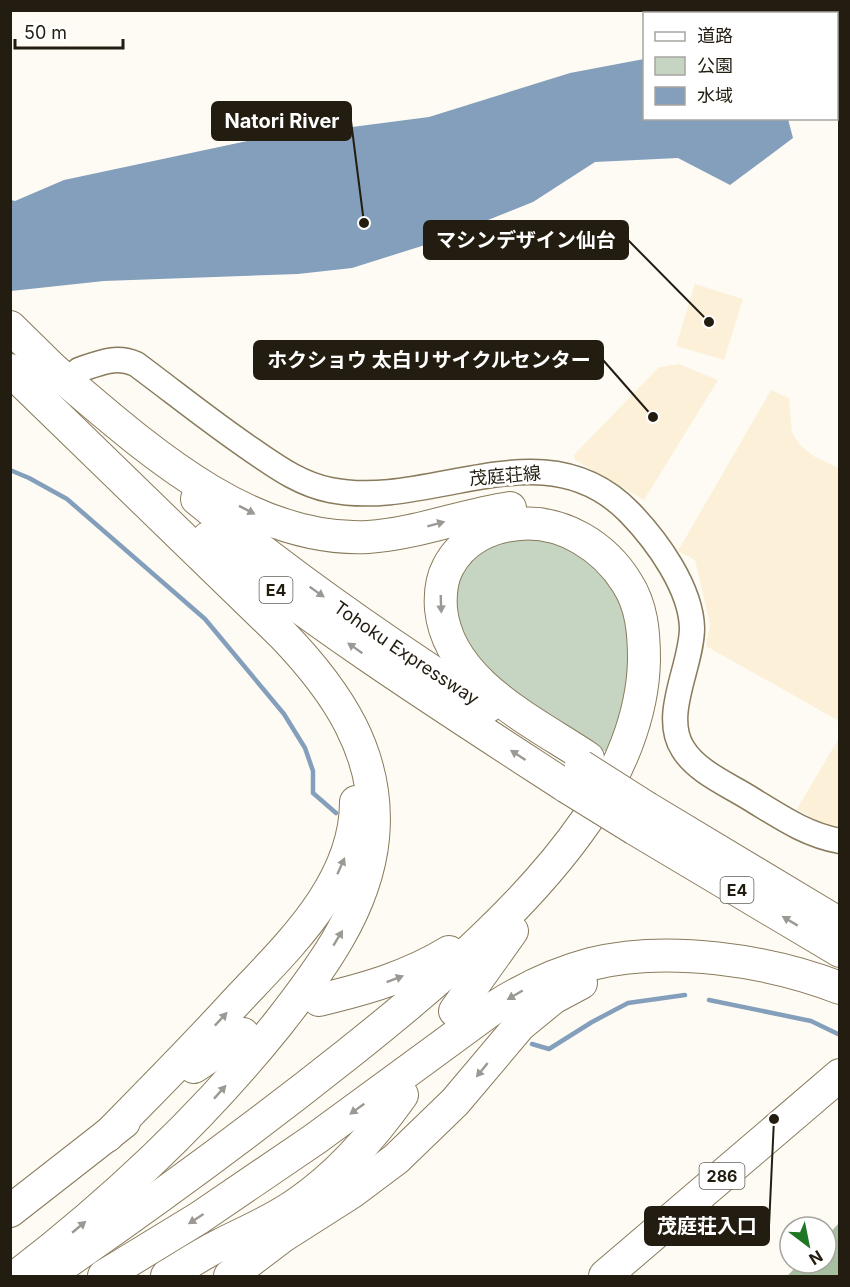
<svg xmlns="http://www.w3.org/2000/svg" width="850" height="1287" font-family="Inter,'Noto Sans JP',sans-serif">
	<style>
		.built { fill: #fcf1d8 }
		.green { fill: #c5d5c2 }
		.forest { fill: #a6c0a1 }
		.water { fill: #839fbb }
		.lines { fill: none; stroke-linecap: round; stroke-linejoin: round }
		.stream { stroke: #839fbb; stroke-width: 4.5 }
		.secondary-casing { stroke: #897b5c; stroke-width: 27 }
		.highway-casing { stroke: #897b5c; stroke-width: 34 }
		.secondary { stroke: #fff; stroke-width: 24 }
		.highway { stroke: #fff; stroke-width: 32 }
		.highway-bridge-casing { stroke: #897b5c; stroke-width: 34; stroke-linecap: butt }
		.highway-bridge { stroke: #fff; stroke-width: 32 }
		.oneway { fill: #9c9994 }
		.labels { text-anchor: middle; stroke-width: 6; stroke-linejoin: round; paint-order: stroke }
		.shield { fill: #fff; stroke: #656158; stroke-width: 1.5 }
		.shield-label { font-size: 16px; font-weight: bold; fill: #231d11 }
		.street-label { font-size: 18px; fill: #231d11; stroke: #fff }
		.leader { fill: none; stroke: #231d11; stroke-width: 2 }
		.callout-dot { fill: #231d11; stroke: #fff; stroke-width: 2 }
		.callout { fill: #231d11; stroke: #231d11; stroke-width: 2 }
		.callout-label { font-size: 20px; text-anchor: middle; font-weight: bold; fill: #fff }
	</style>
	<rect width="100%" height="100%" fill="#fefbf4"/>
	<g class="built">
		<polygon points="695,284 743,299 724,360 676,346"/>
		<polygon points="679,364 718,380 644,500 575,460 574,455 659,367"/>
		<polygon points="771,390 789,398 792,433 800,445 815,457 839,468 839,721 706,646 710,625 695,560 678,551"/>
		<polygon points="839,738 839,833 797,809"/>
	</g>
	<polygon class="green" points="555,536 610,573 637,643 624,719 606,752 514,695 477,665 455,620 454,585 466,562 493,542"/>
	<polygon class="forest" points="839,1223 839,1276 787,1276 800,1263 826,1263 826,1237"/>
	<g class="water">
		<polygon points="694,10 839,11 839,19 837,22 836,14 691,13"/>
		<polygon points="644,59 644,118 788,119 793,138 730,185 678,158 595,162 533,202 425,245 352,268 298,274 104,281 11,291 11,200 15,201 64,180 252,140 429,117 570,73"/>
	</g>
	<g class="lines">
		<g class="stream">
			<polyline points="10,470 29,478 67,499 205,619 284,714 305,748 313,771 313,793 336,813"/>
			<polyline points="709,1000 811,1021 840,1035"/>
			<polyline points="532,1044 549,1049 592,1022 628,1003 685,995"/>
		</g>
		<defs>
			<path id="secondary" d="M79,370C99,363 116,355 136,364C175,393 212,423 252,450C277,467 300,484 330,490C431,511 544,424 630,513C657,541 691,588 692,628C692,666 661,715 683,749C697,772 729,785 751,799C779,816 806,835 840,841"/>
			<g id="highway">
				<polyline points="10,327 63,379"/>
				<path d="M48,365C136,439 244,543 368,537C416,534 462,515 510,508"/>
				<path d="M10,370L282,634C337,691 381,755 373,838C366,910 320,970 277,1025C200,1121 114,1201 17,1276"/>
				<path id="s1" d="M197,499C289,575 386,643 487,707"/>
				<path d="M208,538C322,629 444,707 567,787"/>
				<polyline points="647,808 840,924"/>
				<polyline points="635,829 840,951"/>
				<path d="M319,1000C365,989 408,977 449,952"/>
				<polyline points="455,1011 512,931"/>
				<polyline points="194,1067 243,1034"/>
				<path d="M107,1136C150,1092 193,1049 234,1004C286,948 356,885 356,802"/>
				<polyline points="10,1211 124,1122"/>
				<path d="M47,1276C150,1205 251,1131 349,1053C432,987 526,908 586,821C618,774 643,717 644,660C644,633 642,606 627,583C605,547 563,520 519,524C490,526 462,540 448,567C441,580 440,595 441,609C448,682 533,721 588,758"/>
				<path d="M104,1276L199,1218L315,1139L495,1007C525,988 557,973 591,964C667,945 768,960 840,988"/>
				<path d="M167,1276C184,1266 200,1255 218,1246C245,1232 273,1221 298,1203C340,1174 373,1136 402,1095"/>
				<polyline points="230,1276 283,1236 352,1192 396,1159 455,1102 520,1025 553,998 581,983"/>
				<polyline points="605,1276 840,1075"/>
			</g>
		</defs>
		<use href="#secondary" class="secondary-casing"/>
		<use href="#highway" class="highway-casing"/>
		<use href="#secondary" class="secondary"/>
		<use href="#highway" class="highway"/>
		<defs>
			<g id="highway-bridge">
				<polyline points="581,766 647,808"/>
				<polyline points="567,787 635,829"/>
			</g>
		</defs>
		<use href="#highway-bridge" class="highway-bridge-casing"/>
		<use href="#highway-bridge" class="highway-bridge"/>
	</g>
	<defs><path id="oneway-solid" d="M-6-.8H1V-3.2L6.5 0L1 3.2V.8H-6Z" transform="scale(1.5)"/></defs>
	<g class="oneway">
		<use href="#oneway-solid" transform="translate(247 510) rotate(27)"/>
		<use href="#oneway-solid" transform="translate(436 524) rotate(-15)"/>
		<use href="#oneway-solid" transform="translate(317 592) rotate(35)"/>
		<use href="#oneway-solid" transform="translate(441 604) rotate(88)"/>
		<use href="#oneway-solid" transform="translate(355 648) rotate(-145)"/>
		<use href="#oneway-solid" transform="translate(518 755) rotate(-147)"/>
		<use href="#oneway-solid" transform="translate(341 866) rotate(-66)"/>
		<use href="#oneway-solid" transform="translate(790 921) rotate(-149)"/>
		<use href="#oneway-solid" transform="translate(338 938) rotate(-59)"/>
		<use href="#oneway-solid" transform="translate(395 979) rotate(-21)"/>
		<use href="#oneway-solid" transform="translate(515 995) rotate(150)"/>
		<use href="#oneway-solid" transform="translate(221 1019) rotate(-47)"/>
		<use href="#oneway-solid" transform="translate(482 1070) rotate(129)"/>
		<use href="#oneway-solid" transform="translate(220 1092) rotate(-48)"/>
		<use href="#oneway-solid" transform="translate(357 1109) rotate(144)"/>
		<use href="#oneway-solid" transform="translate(196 1219) rotate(147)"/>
		<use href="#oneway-solid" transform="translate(79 1227) rotate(-40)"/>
	</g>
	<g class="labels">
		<g class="shield">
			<rect x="259.5" y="577" width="33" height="26" rx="4.5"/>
			<rect x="720.5" y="877" width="33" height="26" rx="4.5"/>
			<rect x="699.5" y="1163" width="45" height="26" rx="4.5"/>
		</g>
		<g class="shield-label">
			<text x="276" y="596">E4</text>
			<text x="737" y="896">E4</text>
			<text x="722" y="1182">286</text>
		</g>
		<g class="street-label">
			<text transform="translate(505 476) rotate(-5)" y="6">茂庭荘線</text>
			<text dy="6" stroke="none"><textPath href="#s1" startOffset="260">Tohoku Expressway</textPath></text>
		</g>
	</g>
	<path class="leader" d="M364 223L351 121M709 322L628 240M653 417L603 360M774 1119L769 1226"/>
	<g class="callout-dot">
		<circle cx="364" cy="223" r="6"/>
		<circle cx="709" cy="322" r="6"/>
		<circle cx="653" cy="417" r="6"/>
		<circle cx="774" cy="1119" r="6"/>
	</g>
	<g class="callout">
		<rect x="212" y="102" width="139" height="38" rx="6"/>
		<rect x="424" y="221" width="204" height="38" rx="6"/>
		<rect x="254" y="341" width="349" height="38" rx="6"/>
		<rect x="645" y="1207" width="124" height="38" rx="6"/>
	</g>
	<g class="callout-label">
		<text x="282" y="128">Natori River</text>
		<text x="526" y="247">マシンデザイン仙台</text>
		<text x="429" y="367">ホクショウ 太白リサイクルセンター</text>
		<text x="707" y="1233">茂庭荘入口</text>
	</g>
	<rect width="850" height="1287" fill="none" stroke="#231d11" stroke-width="24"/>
	<rect x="643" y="12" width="195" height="108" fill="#ffffff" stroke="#a7a5a0" stroke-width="1.5"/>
	<rect x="655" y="32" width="30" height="9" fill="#ffffff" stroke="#a7a5a0" stroke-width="1.5"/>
	<text x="697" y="42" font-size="18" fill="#231d11">道路</text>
	<rect x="655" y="57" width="30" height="18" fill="#c5d5c2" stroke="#a7a5a0" stroke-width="1.5"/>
	<text x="697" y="72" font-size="18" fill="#231d11">公園</text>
	<rect x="655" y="87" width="30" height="18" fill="#839fbb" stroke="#a7a5a0" stroke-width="1.5"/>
	<text x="697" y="102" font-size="18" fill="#231d11">水域</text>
	<g transform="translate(808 1245) rotate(148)"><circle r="28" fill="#ffffff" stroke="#a7a5a0" stroke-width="1.5"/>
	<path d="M0-4.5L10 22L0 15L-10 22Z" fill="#1e7725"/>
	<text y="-9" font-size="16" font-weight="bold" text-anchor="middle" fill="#231d11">N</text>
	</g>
	<path d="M15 39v9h108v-9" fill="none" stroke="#231d11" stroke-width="3"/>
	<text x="24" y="39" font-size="18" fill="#231d11" stroke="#ffffff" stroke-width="4.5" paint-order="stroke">50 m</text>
</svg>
